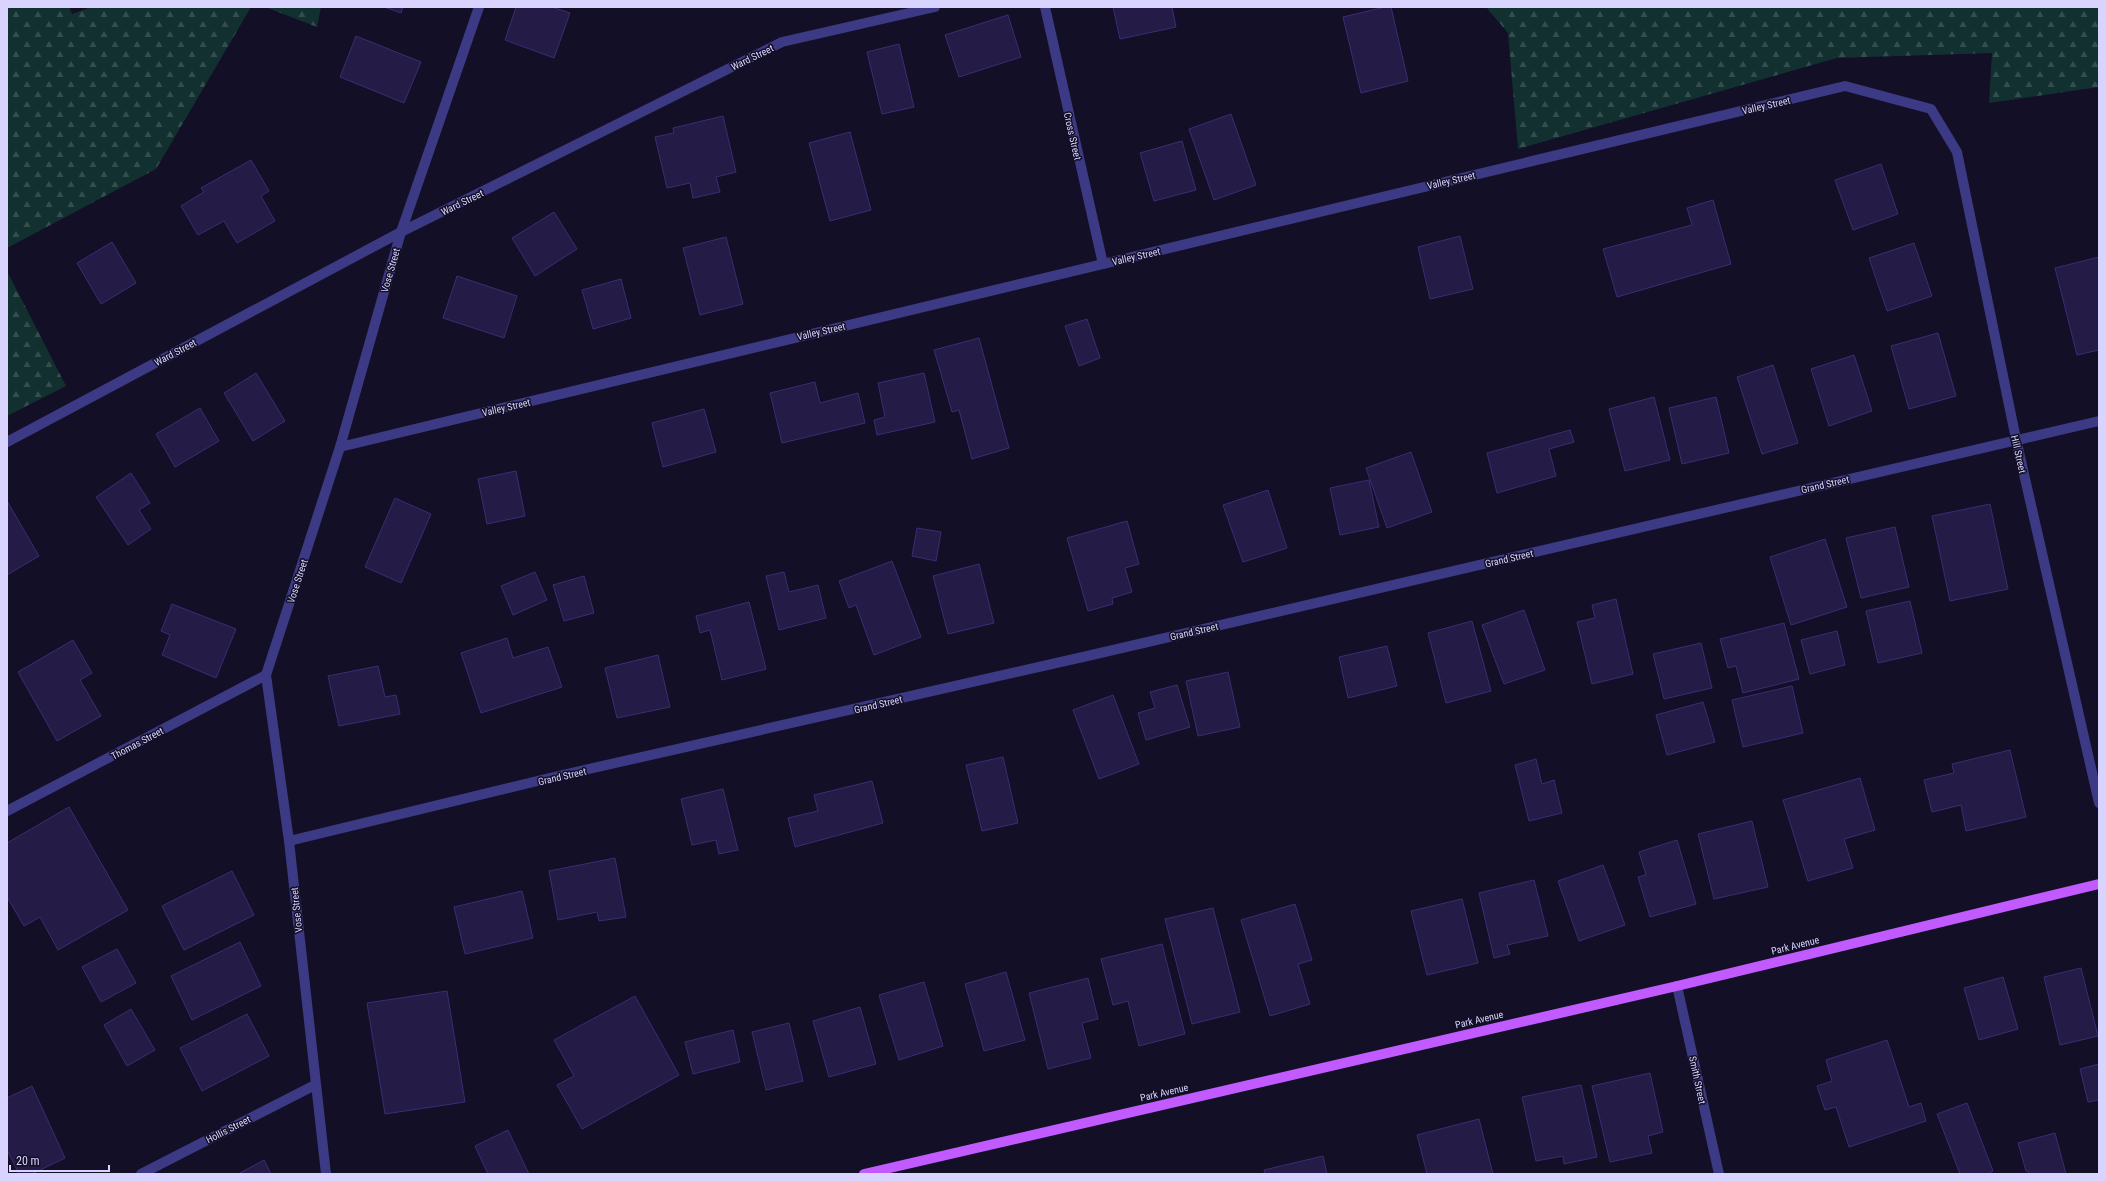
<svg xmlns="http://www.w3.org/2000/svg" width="2106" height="1181" font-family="'Roboto Condensed',sans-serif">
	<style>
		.forest { fill: url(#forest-firs) }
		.building { fill: #241b47; stroke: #3b2d73 }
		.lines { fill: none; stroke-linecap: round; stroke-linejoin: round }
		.minor { stroke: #3d3a85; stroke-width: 10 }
		.major { stroke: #c25bff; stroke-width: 10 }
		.labels { text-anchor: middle; stroke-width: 3; stroke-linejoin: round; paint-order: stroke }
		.street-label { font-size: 10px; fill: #d9d4ff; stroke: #130f26 }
	</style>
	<defs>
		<pattern id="forest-firs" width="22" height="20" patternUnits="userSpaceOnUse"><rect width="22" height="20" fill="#12302f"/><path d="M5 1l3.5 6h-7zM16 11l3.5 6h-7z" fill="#344d4e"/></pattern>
	</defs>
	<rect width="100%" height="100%" fill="#130f26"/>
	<g class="forest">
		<polygon points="7,7 69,7 72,14 91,7 251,7 156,169 7,248"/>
		<polygon points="265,7 321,7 317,27"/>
		<polygon points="1486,7 2099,7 2099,87 1989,103 1992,53 1837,58 1518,149 1508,33"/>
		<polygon points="7,271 66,386 7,416"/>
	</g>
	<g class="building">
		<polygon points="384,7 403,7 401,13"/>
		<polygon points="516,7 552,7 570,13 554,58 505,40"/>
		<polygon points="1113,7 1172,7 1176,27 1120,39"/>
		<polygon points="1385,7 1391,7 1408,81 1361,93 1343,17"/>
		<polygon points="1008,15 1021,57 959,77 945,35"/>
		<polygon points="356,36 421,62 404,103 340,77"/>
		<polygon points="899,44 914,107 882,114 867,52"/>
		<polygon points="1231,114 1256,185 1214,200 1189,129"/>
		<polygon points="723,116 736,172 716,177 720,192 693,198 690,183 667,188 655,137 674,133 673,128"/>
		<polygon points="850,132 871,210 830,221 809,143"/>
		<polygon points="1182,141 1196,190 1154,201 1140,153"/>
		<polygon points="251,160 269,191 261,196 275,221 237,243 224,221 198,235 181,206 204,192 201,188"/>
		<polygon points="1881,164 1898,214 1853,230 1835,180"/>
		<polygon points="1713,200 1731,264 1617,297 1603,249 1692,225 1687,208"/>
		<polygon points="554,212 577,249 535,276 512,238"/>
		<polygon points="1460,236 1473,289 1430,299 1418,247"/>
		<polygon points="726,237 743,304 700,315 683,248"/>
		<polygon points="112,242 136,283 101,304 77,263"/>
		<polygon points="1914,243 1932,296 1887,311 1869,258"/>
		<polygon points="2099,257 2099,350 2077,355 2055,268"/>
		<polygon points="457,276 517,296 504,338 443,318"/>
		<polygon points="621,279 631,318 593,329 582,290"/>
		<polygon points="1087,319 1100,358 1079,366 1065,326"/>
		<polygon points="1938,333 1956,396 1909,409 1891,346"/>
		<polygon points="979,338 1009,448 972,459 959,410 952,412 934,350"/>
		<polygon points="1854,355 1872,411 1829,426 1811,369"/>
		<polygon points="1773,365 1798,443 1762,454 1737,377"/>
		<polygon points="256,373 285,421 253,441 224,393"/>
		<polygon points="924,373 935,422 877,435 874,420 885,417 878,383"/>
		<polygon points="815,382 820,403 858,393 865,423 782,443 770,393"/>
		<polygon points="1654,397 1670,460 1625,471 1609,409"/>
		<polygon points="1716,397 1729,453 1682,464 1669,408"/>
		<polygon points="200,408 219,441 175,467 156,434"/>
		<polygon points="704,409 716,452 663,467 652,423"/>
		<polygon points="1570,430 1574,442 1549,449 1556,476 1497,493 1487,453"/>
		<polygon points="1411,452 1432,512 1387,528 1366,468"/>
		<polygon points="516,471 525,516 487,524 478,479"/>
		<polygon points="131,473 150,503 139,510 151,529 128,545 96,497"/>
		<polygon points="1369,480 1379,527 1340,535 1330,488"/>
		<polygon points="1268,490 1287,548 1243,562 1223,505"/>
		<polygon points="395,498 431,514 401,583 365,567"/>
		<polygon points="7,501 39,556 7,575"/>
		<polygon points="1990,504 2008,589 1950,601 1932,516"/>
		<polygon points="1127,521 1139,564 1125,568 1132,592 1112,598 1113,604 1088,611 1067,538"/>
		<polygon points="1895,527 1909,587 1861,598 1846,538"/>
		<polygon points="917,528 941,532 936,561 912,556"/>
		<polygon points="1825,539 1847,607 1791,625 1770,557"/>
		<polygon points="892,561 921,637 874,655 856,605 849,608 839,581"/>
		<polygon points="979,564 994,623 948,634 933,576"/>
		<polygon points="535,572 547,600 513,615 501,586"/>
		<polygon points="784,572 789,592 818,585 826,618 779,630 766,576"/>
		<polygon points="584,576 594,613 564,621 553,585"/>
		<polygon points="1616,599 1633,674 1592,684 1577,622 1595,618 1592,605"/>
		<polygon points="1910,601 1922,653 1878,663 1866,611"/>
		<polygon points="749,602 766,669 722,680 710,630 700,633 696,616"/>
		<polygon points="172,604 236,629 216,678 162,655 170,635 161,631"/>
		<polygon points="1524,610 1545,670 1504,684 1482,625"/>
		<polygon points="1472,621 1491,691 1446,703 1428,633"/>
		<polygon points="1784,623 1799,679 1743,693 1736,666 1728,668 1720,639"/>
		<polygon points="1837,631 1845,665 1810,674 1801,640"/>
		<polygon points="507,638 513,658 548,647 562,687 481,713 461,653"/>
		<polygon points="73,640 92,673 80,680 101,716 57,741 18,672"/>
		<polygon points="1701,643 1712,688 1664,699 1653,654"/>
		<polygon points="1387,646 1397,686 1348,698 1339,657"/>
		<polygon points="658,655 670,707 617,718 605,668"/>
		<polygon points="378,666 385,697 396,695 400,714 339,726 328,676"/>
		<polygon points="1228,672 1240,727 1198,736 1186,681"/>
		<polygon points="1177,685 1190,727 1146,740 1138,713 1155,708 1150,692"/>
		<polygon points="1792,686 1803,733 1743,747 1732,700"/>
		<polygon points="1113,695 1139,764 1099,779 1073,710"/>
		<polygon points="1703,702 1715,742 1667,755 1656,715"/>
		<polygon points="2010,750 2026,817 1966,831 1961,805 1932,812 1924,780 1954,773 1952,764"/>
		<polygon points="1003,757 1018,823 982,831 966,765"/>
		<polygon points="1536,759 1542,784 1554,780 1562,813 1529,821 1515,765"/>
		<polygon points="1860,778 1875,830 1844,839 1853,868 1808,881 1783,800"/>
		<polygon points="872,781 883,823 795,847 788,818 818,811 814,795"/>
		<polygon points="723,789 738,850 719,854 716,840 692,845 681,799"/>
		<polygon points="69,807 128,910 58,950 40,917 24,926 7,897 7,843"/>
		<polygon points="1752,821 1768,887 1714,899 1698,834"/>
		<polygon points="1677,840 1696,904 1650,917 1638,877 1646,875 1639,852"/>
		<polygon points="615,858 626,917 599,921 597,912 558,920 549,871"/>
		<polygon points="1603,865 1625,925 1579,941 1558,881"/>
		<polygon points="232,871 254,915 184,950 162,906"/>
		<polygon points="1534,880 1548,936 1507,945 1510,954 1494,958 1479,893"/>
		<polygon points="522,891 533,938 465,954 454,907"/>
		<polygon points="1462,899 1478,963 1427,975 1411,911"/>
		<polygon points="1295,904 1312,960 1298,964 1310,1004 1270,1016 1241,920"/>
		<polygon points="1213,908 1240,1012 1192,1024 1165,919"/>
		<polygon points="240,942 261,986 192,1020 171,976"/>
		<polygon points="1162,944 1185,1034 1139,1046 1128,1001 1113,1005 1101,959"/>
		<polygon points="117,949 136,983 101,1002 82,967"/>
		<polygon points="2081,968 2098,1036 2060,1045 2044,977"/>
		<polygon points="1006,972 1025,1040 984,1051 965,984"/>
		<polygon points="2003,977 2018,1029 1979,1040 1964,988"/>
		<polygon points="1088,978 1098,1019 1082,1023 1091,1058 1048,1069 1029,993"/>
		<polygon points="924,982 943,1046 899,1060 879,995"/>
		<polygon points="447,991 465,1102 385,1114 367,1003"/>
		<polygon points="635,996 679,1075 582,1129 557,1085 574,1076 554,1040"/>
		<polygon points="860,1007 876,1064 829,1077 813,1021"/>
		<polygon points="131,1009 155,1050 127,1066 104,1025"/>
		<polygon points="247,1014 269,1056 202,1091 180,1048"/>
		<polygon points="789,1023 803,1081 766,1090 752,1032"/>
		<polygon points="733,1030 740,1062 693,1074 685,1042"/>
		<polygon points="1887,1040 1909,1107 1921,1103 1926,1121 1849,1147 1836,1107 1825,1110 1817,1086 1832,1081 1826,1060"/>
		<polygon points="2099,1064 2099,1100 2088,1102 2080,1069"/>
		<polygon points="1650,1073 1663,1132 1648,1136 1652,1153 1610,1162 1592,1086"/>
		<polygon points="1581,1085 1597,1157 1564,1164 1563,1156 1536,1161 1522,1097"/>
		<polygon points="32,1086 65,1158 32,1174 19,1174 7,1150 7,1098"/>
		<polygon points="1967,1103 1993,1171 1987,1174 1960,1174 1937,1114"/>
		<polygon points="1479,1119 1493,1174 1427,1174 1417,1135"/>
		<polygon points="508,1130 529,1174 488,1174 475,1146"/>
		<polygon points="2055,1133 2066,1174 2029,1174 2028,1171 2026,1171 2018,1143"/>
		<polygon points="1323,1156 1327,1174 1265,1174 1264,1170"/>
		<polygon points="264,1160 271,1174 238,1174"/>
	</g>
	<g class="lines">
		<g class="minor">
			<polyline points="1045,7 1103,264"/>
			<polyline points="7,442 401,232 782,42 935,7"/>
			<polyline points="340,447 1845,86 1931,109 1957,152 2016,439 2099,803"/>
			<polyline points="7,811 266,675"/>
			<polyline points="289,841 558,776 1096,654 2099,421"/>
			<polyline points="1677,986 1719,1174"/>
			<polyline points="141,1174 315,1085"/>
			<polyline points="326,1174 289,841 266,675 340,447 401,232 479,7"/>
		</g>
		<polyline class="major" points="864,1174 1677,986 2099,884"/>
	</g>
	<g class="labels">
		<g class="street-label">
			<text transform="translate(752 57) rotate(-26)" y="4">Ward Street</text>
			<text transform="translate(1766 105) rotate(-13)" y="4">Valley Street</text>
			<text transform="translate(1073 136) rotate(77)" y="4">Cross Street</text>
			<text transform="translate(1451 180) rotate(-13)" y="4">Valley Street</text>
			<text transform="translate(462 202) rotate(-26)" y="4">Ward Street</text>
			<text transform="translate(1136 256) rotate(-13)" y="4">Valley Street</text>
			<text transform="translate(390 270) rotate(-74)" y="4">Vose Street</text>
			<text transform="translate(821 331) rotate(-13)" y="4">Valley Street</text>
			<text transform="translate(175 352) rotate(-28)" y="4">Ward Street</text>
			<text transform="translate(506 407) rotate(-13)" y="4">Valley Street</text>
			<text transform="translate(2019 454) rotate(77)" y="4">Hill Street</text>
			<text transform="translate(1825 484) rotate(-13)" y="4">Grand Street</text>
			<text transform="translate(1509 558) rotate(-13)" y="4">Grand Street</text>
			<text transform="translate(297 581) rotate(-72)" y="4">Vose Street</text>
			<text transform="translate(1194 631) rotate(-13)" y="4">Grand Street</text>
			<text transform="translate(878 704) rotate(-13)" y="4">Grand Street</text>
			<text transform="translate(137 743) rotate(-28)" y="4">Thomas Street</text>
			<text transform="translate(562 776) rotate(-13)" y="4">Grand Street</text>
			<text transform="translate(296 910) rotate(-96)" y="4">Vose Street</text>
			<text transform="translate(1795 945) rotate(-14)" y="4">Park Avenue</text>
			<text transform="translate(1479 1019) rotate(-13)" y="4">Park Avenue</text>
			<text transform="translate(1698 1080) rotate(78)" y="4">Smith Street</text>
			<text transform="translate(1164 1092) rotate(-13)" y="4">Park Avenue</text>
			<text transform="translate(228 1129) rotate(-27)" y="4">Hollis Street</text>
		</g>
	</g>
	<rect width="2106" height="1181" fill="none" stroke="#d9d4ff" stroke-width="16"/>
	<path d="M10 1165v6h99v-6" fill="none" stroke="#d9d4ff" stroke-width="2"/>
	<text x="16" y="1165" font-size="12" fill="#d9d4ff" stroke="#130f26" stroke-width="3" paint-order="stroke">20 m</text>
</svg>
